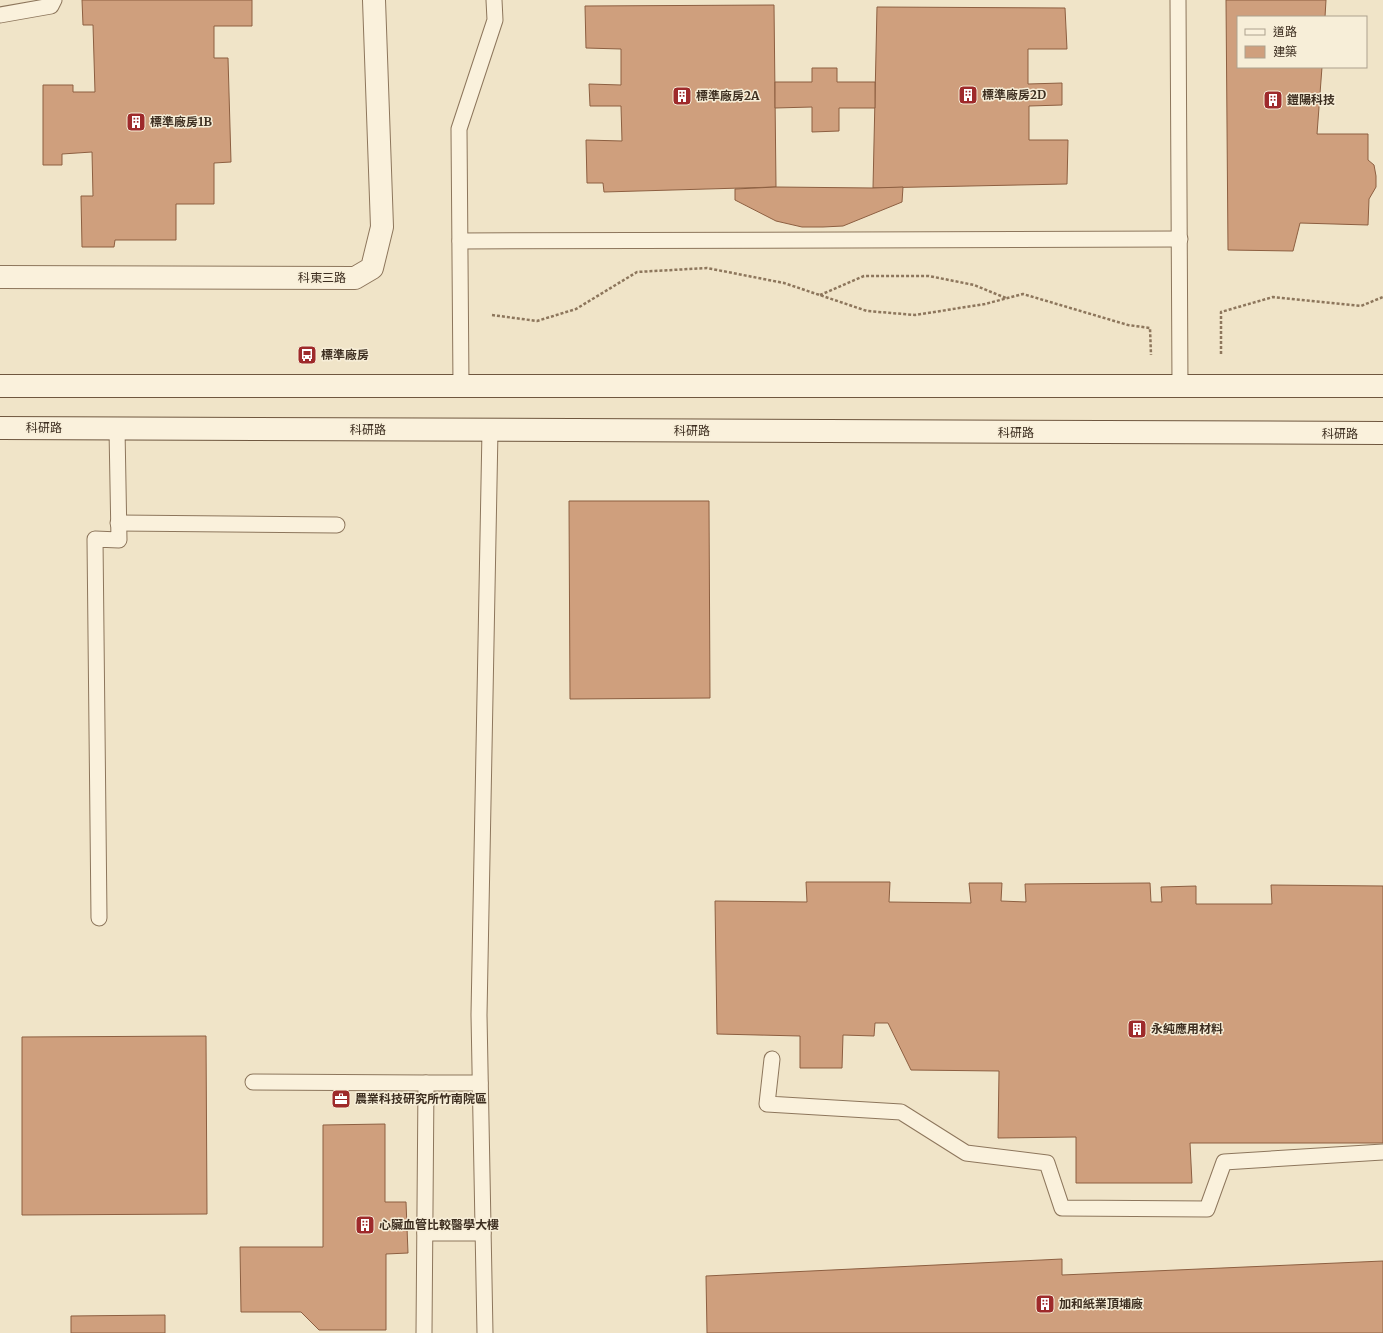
<svg xmlns="http://www.w3.org/2000/svg" width="1383" height="1333" font-family="Merriweather,'Noto Sans TC',serif">
	<style>
		.building { fill: #cf9f7d; stroke: #8d5f41 }
		.lines { fill: none; stroke-linecap: round; stroke-linejoin: round }
		.lane-casing { stroke: #8d765c; stroke-width: 17 }
		.street-casing { stroke: #8d765c; stroke-width: 24 }
		.secondary-casing { stroke: #6f573f; stroke-width: 24 }
		.path { stroke: #8d765c; stroke-width: 2.5; stroke-dasharray: 3 2; stroke-linecap: butt }
		.lane { stroke: #faf1dc; stroke-width: 15 }
		.street { stroke: #faf1dc; stroke-width: 22 }
		.secondary { stroke: #faf1dc; stroke-width: 22 }
		.labels { text-anchor: middle; stroke-width: 3; stroke-linejoin: round; paint-order: stroke }
		.poi-label { font-size: 12px; font-weight: bold; fill: #3d2e20; stroke: #f7eed8; text-anchor: start }
		.street-label { font-size: 12px; fill: #3d2e20; stroke: #f7eed8 }
	</style>
	<rect width="100%" height="100%" fill="#f0e4c8"/>
	<g class="building">
		<polygon points="82,0 252,0 252,26 214,26 214,58 228,58 231,162 214,163 214,204 176,204 176,240 115,240 114,247 82,247 81,196 93,196 92,152 62,154 62,165 43,165 43,85 73,85 73,92 95,92 93,25 83,25"/>
		<polygon points="1226,0 1326,0 1325,17 1238,17 1238,67 1322,67 1317,134 1368,134 1368,160 1374,165 1376,176 1376,187 1369,199 1368,225 1300,223 1293,251 1228,250"/>
		<polygon points="774,5 776,187 604,192 603,183 587,183 586,140 622,141 621,106 590,106 589,84 621,85 621,49 586,48 585,6"/>
		<polygon points="877,7 1065,8 1067,49 1028,49 1028,84 1062,83 1062,105 1029,106 1029,140 1068,140 1067,184 873,188"/>
		<polygon points="812,68 837,68 837,82 875,82 875,108 839,108 839,131 812,132 812,107 775,108 775,82 812,82"/>
		<polygon points="776,187 873,188 903,187 902,202 843,226 823,227 802,227 776,221 735,200 735,189"/>
		<polygon points="569,501 709,501 710,698 570,699"/>
		<polygon points="806,882 890,882 889,902 971,903 969,883 1002,883 1001,901 1026,902 1025,884 1150,883 1151,902 1162,902 1161,887 1196,886 1196,904 1272,904 1271,885 1383,886 1383,1143 1190,1143 1192,1183 1076,1183 1076,1137 998,1138 999,1071 911,1070 888,1023 875,1023 874,1036 843,1035 842,1068 800,1068 800,1036 717,1034 715,901 807,902"/>
		<polygon points="206,1036 207,1214 22,1215 22,1037"/>
		<polygon points="385,1124 385,1202 406,1202 408,1253 386,1254 386,1330 319,1330 301,1312 241,1312 240,1247 323,1247 323,1125"/>
		<polygon points="1062,1259 1062,1275 1383,1261 1383,1333 707,1333 706,1276"/>
		<polygon points="165,1315 165,1333 71,1333 71,1316"/>
	</g>
	<g class="lines">
		<defs>
			<g id="lane">
				<polyline points="1178,0 1180,386"/>
				<polyline points="0,15 51,6 54,0"/>
				<polyline points="460,241 1180,239"/>
				<polyline points="461,386 459,129 495,20 494,0"/>
				<polyline points="118,523 337,525"/>
				<polyline points="99,918 95,539 119,540 117,429"/>
				<polyline points="772,1059 767,1104 901,1112 966,1153 1047,1163 1062,1208 1207,1209 1224,1162 1383,1152"/>
				<polyline points="253,1082 426,1083 424,1333"/>
				<polyline points="426,1083 480,1083"/>
				<polyline points="425,1233 483,1233"/>
				<polyline points="485,1333 479,1015 490,430"/>
			</g>
			<polyline id="street" points="0,277 355,278 372,268 382,227 374,0"/>
			<g id="secondary">
				<polyline points="0,386 1383,386"/>
				<polyline points="0,428 1383,433"/>
			</g>
		</defs>
		<use href="#lane" class="lane-casing"/>
		<use href="#street" class="street-casing"/>
		<use href="#secondary" class="secondary-casing"/>
		<g class="path">
			<polyline points="820,295 864,276 929,276 974,285 1006,298"/>
			<polyline points="492,315 537,321 576,309 637,272 707,268 784,283 867,311 915,315 985,304 1023,294 1128,325 1150,328 1151,355"/>
			<polyline points="1221,354 1221,312 1273,297 1361,306 1383,297"/>
		</g>
		<use href="#lane" class="lane"/>
		<use href="#street" class="street"/>
		<use href="#secondary" class="secondary"/>
	</g>
	<defs>
		<symbol id="building-square" viewBox="-11 -11 22 22"><rect x="-9" y="-9" width="18" height="18" rx="4" fill="#9e2a2b" stroke="#f7eed8"/><path d="M-4-6H4V6H1V3H-1V6H-4ZM-2.5-4.3h1.7v1.8h-1.7ZM.8-4.3h1.7v1.8H.8ZM-2.5-1h1.7V.8h-1.7ZM.8-1h1.7V.8H.8Z" fill="#fff"/></symbol>
		<symbol id="bus-square" viewBox="-11 -11 22 22"><rect x="-9" y="-9" width="18" height="18" rx="4" fill="#9e2a2b" stroke="#f7eed8"/><path d="M-5-6H5V4H4V6H2V4H-2V6H-4V4H-5ZM-3.5-4V0h7V-4ZM-3.5 1.2v1.5H-2V1.2ZM2 1.2v1.5H3.5V1.2Z" fill="#fff"/></symbol>
		<symbol id="office-square" viewBox="-11 -11 22 22"><rect x="-9" y="-9" width="18" height="18" rx="4" fill="#9e2a2b" stroke="#f7eed8"/><path d="M-6-3h4V-5.5h4V-3h4V5H-6ZM-1-4.5V-3h2v-1.5ZM-6 0V1H6V0Z" fill="#fff"/></symbol>
	</defs>
	<g fill-rule="evenodd">
		<use href="#building-square" x="957" y="84" width="22" height="22"/>
		<use href="#building-square" x="671" y="85" width="22" height="22"/>
		<use href="#building-square" x="1262" y="89" width="22" height="22"/>
		<use href="#building-square" x="125" y="111" width="22" height="22"/>
		<use href="#bus-square" x="296" y="344" width="22" height="22"/>
		<use href="#building-square" x="1126" y="1018" width="22" height="22"/>
		<use href="#office-square" x="330" y="1088" width="22" height="22"/>
		<use href="#building-square" x="354" y="1214" width="22" height="22"/>
		<use href="#building-square" x="1034" y="1293" width="22" height="22"/>
	</g>
	<g class="labels">
		<g class="poi-label">
			<text x="982" y="99">標準廠房2D</text>
			<text x="696" y="100">標準廠房2A</text>
			<text x="1287" y="104">鎧陽科技</text>
			<text x="150" y="126">標準廠房1B</text>
			<text x="321" y="359">標準廠房</text>
			<text x="1151" y="1033">永純應用材料</text>
			<text x="355" y="1103">農業科技研究所竹南院區</text>
			<text x="379" y="1229">心臟血管比較醫學大樓</text>
			<text x="1059" y="1308">加和紙業頂埔廠</text>
		</g>
		<g class="street-label">
			<text x="322" y="282">科東三路</text>
			<text x="44" y="432">科研路</text>
			<text x="368" y="434">科研路</text>
			<text x="692" y="435">科研路</text>
			<text x="1016" y="437">科研路</text>
			<text x="1340" y="438">科研路</text>
		</g>
	</g>
	<rect x="1237" y="16" width="130" height="52" fill="#f7eed8" stroke="#ada18e"/>
	<rect x="1245" y="29" width="20" height="6" fill="#faf1dc" stroke="#ada18e"/>
	<text x="1273" y="36" font-size="12" fill="#3d2e20">道路</text>
	<rect x="1245" y="46" width="20" height="12" fill="#cf9f7d" stroke="#ada18e"/>
	<text x="1273" y="56" font-size="12" fill="#3d2e20">建築</text>
</svg>
